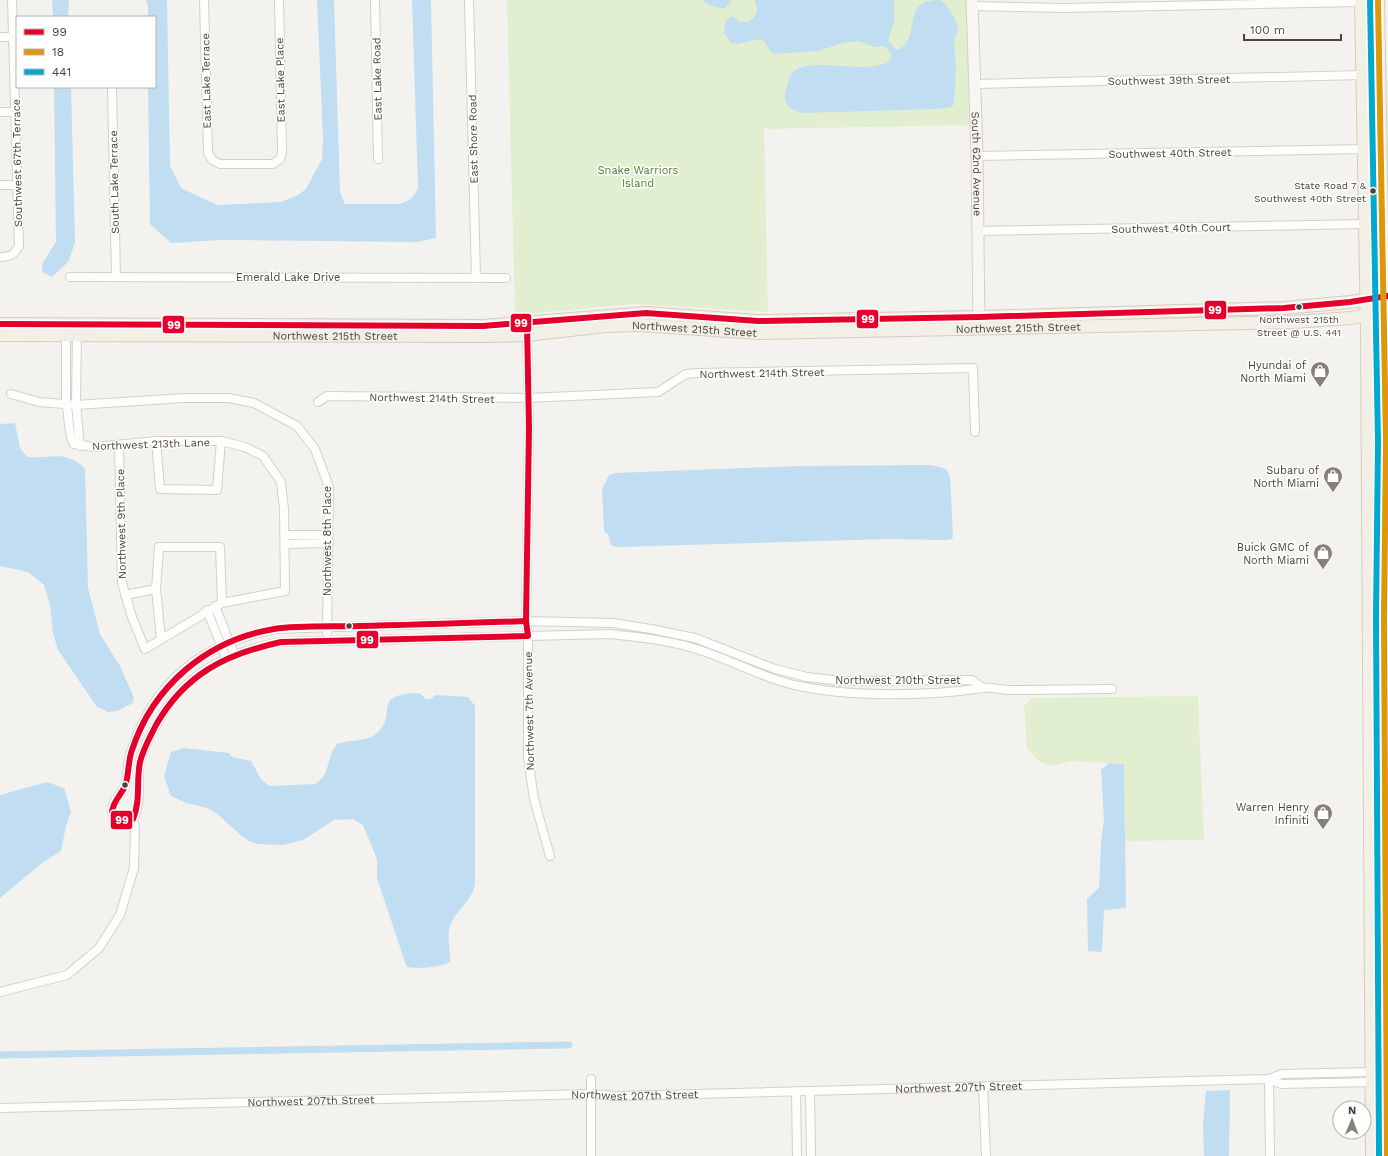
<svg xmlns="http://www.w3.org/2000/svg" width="1388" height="1156" font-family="'Work Sans',sans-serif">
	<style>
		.green { fill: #e1eecf }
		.water { fill: #c0ddf1 }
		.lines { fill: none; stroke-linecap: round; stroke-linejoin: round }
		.canal { stroke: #c0ddf1; stroke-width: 7 }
		.street-casing { stroke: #d2d0cb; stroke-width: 10 }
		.secondary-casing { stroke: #d3cfc5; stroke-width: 13 }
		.primary-casing { stroke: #d6cebb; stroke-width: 14 }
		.street { stroke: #fdfdfc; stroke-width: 8 }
		.secondary { stroke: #f7f6f1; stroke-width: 11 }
		.primary { stroke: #f2efe6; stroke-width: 12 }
		.bus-1-casing { stroke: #fff; stroke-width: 9 }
		.bus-2-casing { stroke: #fff; stroke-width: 9 }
		.bus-3-casing { stroke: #fff; stroke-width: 9 }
		.bus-1 { stroke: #e4002b; stroke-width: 6 }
		.bus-2 { stroke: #dd9709; stroke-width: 6 }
		.bus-3 { stroke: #00a9ce; stroke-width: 6 }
		.bus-dot { fill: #4b4439; stroke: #fff; stroke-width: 1.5 }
		.labels { text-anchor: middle; stroke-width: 3; stroke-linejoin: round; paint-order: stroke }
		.bus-label { font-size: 10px; fill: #4b4439; stroke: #fff; text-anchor: end }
		.street-label { font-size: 11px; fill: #4b4439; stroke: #fff }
		.park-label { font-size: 11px; fill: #4a7f2a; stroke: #fff }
		.poi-label { font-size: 11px; fill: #4b4439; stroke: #fff; text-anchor: end }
		.line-badge { stroke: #fff; stroke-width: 1.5 }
		.badge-label { font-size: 11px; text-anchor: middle; font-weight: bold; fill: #fff }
	</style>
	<rect width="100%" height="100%" fill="#f4f2ee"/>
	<g class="green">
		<polygon points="507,0 967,0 969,125 764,129 768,312 634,304 515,315"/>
		<polygon points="1198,696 1204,840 1125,841 1124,764 1070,761 1053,766 1040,762 1027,749 1024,706 1032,698"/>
	</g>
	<g class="water">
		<polygon points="52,0 69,0 68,17 53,17"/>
		<path d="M146,0H167L170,166L181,188L217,205L281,202L298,195L306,189L322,159L323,139L317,0H334L340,192L345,204H399C409,202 415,196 418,187L412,0H431L436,238L417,242L221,240L171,243L150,224L148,87H155V17H148V6Z"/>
		<path d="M703,0H732L725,8C716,8 709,6 703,0Z"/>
		<path d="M754,0H894V23L888,39L894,48L899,50C923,35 899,0 940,0C947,4 962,25 957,34C956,36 954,37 954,39L956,68L954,104L951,107L937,109L801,113C794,110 787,108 785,100C784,95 786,90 787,85C788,82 788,79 790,76C803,52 867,77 890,61L892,54L884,46L875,47L858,41L843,43L818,51L774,54L770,51L764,41L760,39L738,44L731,43L724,33L726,20L733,16L739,22H749C758,15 759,10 754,0Z"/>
		<polygon points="54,87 71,87 75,243 68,262 52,277 42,272 43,262 56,242"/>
		<path d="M15,423L20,448L27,457C50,459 67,449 85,469L88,588L100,634L120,666L134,698L133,703L117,711L108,712L97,707L58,650L53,633L50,605L44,585L28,572L0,566V424Z"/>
		<polygon points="929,465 940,467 947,470 950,477 953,536 952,539 948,540 887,539 616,547 611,545 608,535 604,531 602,489 609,475 616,473 798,466"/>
		<path d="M419,693L426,699H431L435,695L468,697L475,706V884C472,900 459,908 452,921C445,935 451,948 450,962C443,967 416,969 407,967L405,962L377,878V859L363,825L353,819L334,820L303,840L283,845L258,844L249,841L242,836L216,813L207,808L186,803L171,796L164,776L171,752L183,748L229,753L232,757L251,761L261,779L269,786L315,784C331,775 326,757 337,744C350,739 367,743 378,732C398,714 370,694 419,693Z"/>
		<polygon points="1109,763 1124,764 1126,908 1104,910 1102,952 1088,951 1087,899 1099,888 1101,843 1104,820 1101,770"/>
		<polygon points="47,782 64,788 71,812 66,826 61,851 42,863 0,898 0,795"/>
		<polygon points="1230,1090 1229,1156 1204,1156 1203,1125 1206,1091"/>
	</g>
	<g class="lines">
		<polyline class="canal" points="0,1055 569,1045"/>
		<defs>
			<g id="street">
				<polyline points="204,0 208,153 212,160 220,164 273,164 280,159 282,152 279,0"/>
				<polyline points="375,0 378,159"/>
				<polyline points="469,0 476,278"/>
				<polyline points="972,6 1064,8 1361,2"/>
				<polyline points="0,37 14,37"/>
				<polyline points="975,84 1363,75"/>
				<polyline points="112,87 116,277"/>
				<polyline points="0,112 16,112"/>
				<polyline points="977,156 1364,149"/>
				<polyline points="0,185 17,185"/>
				<polyline points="977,231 1365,224"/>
				<path d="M0,257C10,257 14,255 19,246L12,0"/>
				<polyline points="70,277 506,278"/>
				<polyline points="77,331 76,405 80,446"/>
				<polyline points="527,331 529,428 526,621 528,636 528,758 534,799 550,856"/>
				<path d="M66,332V404C70,416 67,433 74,444L94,447L156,441H221L245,447L263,456L281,482L284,509L285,591L222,603L145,649L132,617L122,583L119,445"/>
				<polyline points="11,394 39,402 76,405 184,398 228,398 254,403 297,426 315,449 329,487 327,633"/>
				<polyline points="318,402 327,396 529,398 658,392 686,374 698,373 973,368 975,432"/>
				<polyline points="156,441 160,489 217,490 221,441"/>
				<polyline points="285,535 329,535"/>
				<polyline points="285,544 329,543"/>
				<polyline points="125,595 156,589"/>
				<polyline points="215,606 234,654"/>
				<polyline points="207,610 226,658"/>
				<polyline points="161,639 156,589 159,547 220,547 222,603"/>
				<path d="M983,688L972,680L841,681L807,677L775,669L695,638L651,629L612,623L526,621L275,629C211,642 162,673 137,736C134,743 131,751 129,759C127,767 128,778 125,786C121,797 112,797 112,812C117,821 124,822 133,819C143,801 136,780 140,761C144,747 152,732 159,720C187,672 228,652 281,642L610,634C638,637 666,640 693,648C731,659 765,680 804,687C857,697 930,696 982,688C991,687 1003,690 1012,690C1046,690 1079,689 1112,689"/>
				<polyline points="0,992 67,975 99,948 120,915 134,868 135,828 133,819"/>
				<polyline points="591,1079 591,1156"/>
				<polyline points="1269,1079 1281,1084 1372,1082"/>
				<polyline points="1269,1079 1270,1156"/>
				<polyline points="983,1087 986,1156"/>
				<polyline points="796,1091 797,1156"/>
				<polyline points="810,1091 811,1156"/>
				<path id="s1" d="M0,1108L591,1094L618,1096L1269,1079L1282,1074L1371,1072"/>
			</g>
			<g id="secondary">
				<path id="s2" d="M972,0L977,156L979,325"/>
			</g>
			<g id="primary">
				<polyline points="1361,0 1367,333 1372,1156"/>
				<polyline points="1378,0 1386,442 1384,617 1387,1156"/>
				<polyline points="0,324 483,326 646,313 758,321 979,317 1284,308 1350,302 1385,297"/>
				<path id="s3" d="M0,335L484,336L527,335L605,326L639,325L759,333L1294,322L1351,318L1385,311"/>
			</g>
		</defs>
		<use href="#street" class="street-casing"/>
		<use href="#secondary" class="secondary-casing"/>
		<use href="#primary" class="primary-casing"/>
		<use href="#street" class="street"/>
		<use href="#secondary" class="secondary"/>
		<use href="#primary" class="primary"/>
		<defs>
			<g id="bus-1">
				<polyline points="0,324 483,326 646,313 758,321 979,317 1284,308 1350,302 1388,296"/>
				<path d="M526,621L528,636L281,642C226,654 185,674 156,725C150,737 143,749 140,762C136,781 141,800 133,819L121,820L112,812C113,800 123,794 126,783C129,772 128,761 132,750C153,686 207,640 274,629C300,625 333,627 359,626C415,625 470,623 526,621Z"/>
				<polyline points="526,621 529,428 527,324"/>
			</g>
			<polyline id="bus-2" points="1378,0 1386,442 1384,617 1387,1156"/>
			<polyline id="bus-3" points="1370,0 1378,442 1376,617 1379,1156"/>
		</defs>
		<use href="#bus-1" class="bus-1-casing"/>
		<use href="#bus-2" class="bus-2-casing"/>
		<use href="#bus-3" class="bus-3-casing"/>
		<use href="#bus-1" class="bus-1"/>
		<use href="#bus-2" class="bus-2"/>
		<use href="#bus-3" class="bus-3"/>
	</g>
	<defs>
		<symbol id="shop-pin" viewBox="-11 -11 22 30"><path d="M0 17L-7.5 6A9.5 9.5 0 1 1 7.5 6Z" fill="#868178" stroke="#fff"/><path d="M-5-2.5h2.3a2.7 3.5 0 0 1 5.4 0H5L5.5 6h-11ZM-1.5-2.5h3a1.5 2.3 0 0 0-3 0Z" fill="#fff"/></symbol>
	</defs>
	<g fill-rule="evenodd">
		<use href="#shop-pin" x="1309" y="360" width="22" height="30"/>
		<use href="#shop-pin" x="1322" y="465" width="22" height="30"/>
		<use href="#shop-pin" x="1312" y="542" width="22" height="30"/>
		<use href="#shop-pin" x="1312" y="802" width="22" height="30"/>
	</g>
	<g class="bus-dot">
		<circle cx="1373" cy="191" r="3.5"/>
		<circle cx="1299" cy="307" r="3.5"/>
		<circle cx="349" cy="626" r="3.5"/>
		<circle cx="125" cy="785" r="3.5"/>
	</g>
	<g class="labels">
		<g class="bus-label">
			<text x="1366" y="189">State Road 7 &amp;<tspan x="1366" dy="13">Southwest 40th Street</tspan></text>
			<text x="1299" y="323" text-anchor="middle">Northwest 215th<tspan x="1299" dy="13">Street @ U.S. 441</tspan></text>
		</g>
		<g class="street-label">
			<text transform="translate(377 79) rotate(-91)" y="4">East Lake Road</text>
			<text transform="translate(280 80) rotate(-91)" y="4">East Lake Place</text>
			<text transform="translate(1169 80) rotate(-1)" y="4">Southwest 39th Street</text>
			<text transform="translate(206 81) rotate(-91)" y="4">East Lake Terrace</text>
			<text transform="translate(473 139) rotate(-91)" y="4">East Shore Road</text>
			<text transform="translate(1170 153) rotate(-1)" y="4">Southwest 40th Street</text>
			<text transform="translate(17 163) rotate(-91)" y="4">Southwest 67th Terrace</text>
			<text dy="4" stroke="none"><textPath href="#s2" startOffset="164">South 62nd Avenue</textPath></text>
			<text transform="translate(114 182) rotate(-91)" y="4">South Lake Terrace</text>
			<text transform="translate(1171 228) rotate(-1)" y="4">Southwest 40th Court</text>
			<text x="288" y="281">Emerald Lake Drive</text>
			<text dy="4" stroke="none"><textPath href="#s3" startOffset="1019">Northwest 215th Street</textPath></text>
			<text dy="4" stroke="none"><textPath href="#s3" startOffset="695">Northwest 215th Street</textPath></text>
			<text dy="4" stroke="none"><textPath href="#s3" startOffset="335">Northwest 215th Street</textPath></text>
			<text transform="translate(762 373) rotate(-1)" y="4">Northwest 214th Street</text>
			<text transform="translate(432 398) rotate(1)" y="4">Northwest 214th Street</text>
			<text transform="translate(151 444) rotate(-2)" y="4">Northwest 213th Lane</text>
			<text transform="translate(121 524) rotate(-91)" y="4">Northwest 9th Place</text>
			<text transform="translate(327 541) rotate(-90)" y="4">Northwest 8th Place</text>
			<text x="898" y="684">Northwest 210th Street</text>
			<text transform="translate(529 711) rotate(-91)" y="4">Northwest 7th Avenue</text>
			<text dy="4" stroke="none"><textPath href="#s1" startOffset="959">Northwest 207th Street</textPath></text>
			<text dy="4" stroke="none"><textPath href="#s1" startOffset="635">Northwest 207th Street</textPath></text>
			<text dy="4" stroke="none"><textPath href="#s1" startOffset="311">Northwest 207th Street</textPath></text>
		</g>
		<g class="park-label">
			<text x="638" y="174">Snake Warriors<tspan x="638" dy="13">Island</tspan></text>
		</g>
		<g class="poi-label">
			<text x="1306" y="369">Hyundai of<tspan x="1306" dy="13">North Miami</tspan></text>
			<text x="1319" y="474">Subaru of<tspan x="1319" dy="13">North Miami</tspan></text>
			<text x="1309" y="551">Buick GMC of<tspan x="1309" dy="13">North Miami</tspan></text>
			<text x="1309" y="811">Warren Henry<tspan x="1309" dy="13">Infiniti</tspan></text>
		</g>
	</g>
	<g class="line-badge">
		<rect x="1204" y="300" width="23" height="20" rx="4" fill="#e4002b"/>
		<rect x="856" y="309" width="23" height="20" rx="4" fill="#e4002b"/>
		<rect x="510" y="313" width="22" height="20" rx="4" fill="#e4002b"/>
		<rect x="162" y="315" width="23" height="19" rx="4" fill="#e4002b"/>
		<rect x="356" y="630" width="23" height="19" rx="4" fill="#e4002b"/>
		<rect x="110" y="810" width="23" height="20" rx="4" fill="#e4002b"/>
	</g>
	<g class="badge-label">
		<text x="1215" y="314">99</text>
		<text x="868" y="323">99</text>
		<text x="521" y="327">99</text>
		<text x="174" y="329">99</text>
		<text x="367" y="644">99</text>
		<text x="122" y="824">99</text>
	</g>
	<rect x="16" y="16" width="140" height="72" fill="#ffffff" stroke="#b7b4b0"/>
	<rect x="24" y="29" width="20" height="6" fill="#e4002b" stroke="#b7b4b0"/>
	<text x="52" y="36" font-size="12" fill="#4b4439">99</text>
	<rect x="24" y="49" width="20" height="6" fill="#dd9709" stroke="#b7b4b0"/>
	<text x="52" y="56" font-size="12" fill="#4b4439">18</text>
	<rect x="24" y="69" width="20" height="6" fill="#00a9ce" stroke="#b7b4b0"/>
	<text x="52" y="76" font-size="12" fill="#4b4439">441</text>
	<g transform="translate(1352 1120) rotate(1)"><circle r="19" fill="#ffffff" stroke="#b7b4b0"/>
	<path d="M0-3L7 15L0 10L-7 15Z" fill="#868178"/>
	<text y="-6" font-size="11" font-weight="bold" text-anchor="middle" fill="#4b4439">N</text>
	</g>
	<path d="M1244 34v6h97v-6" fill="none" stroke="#4b4439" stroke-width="2"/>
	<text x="1250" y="34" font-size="12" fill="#4b4439" stroke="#ffffff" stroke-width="3" paint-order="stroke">100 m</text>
</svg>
